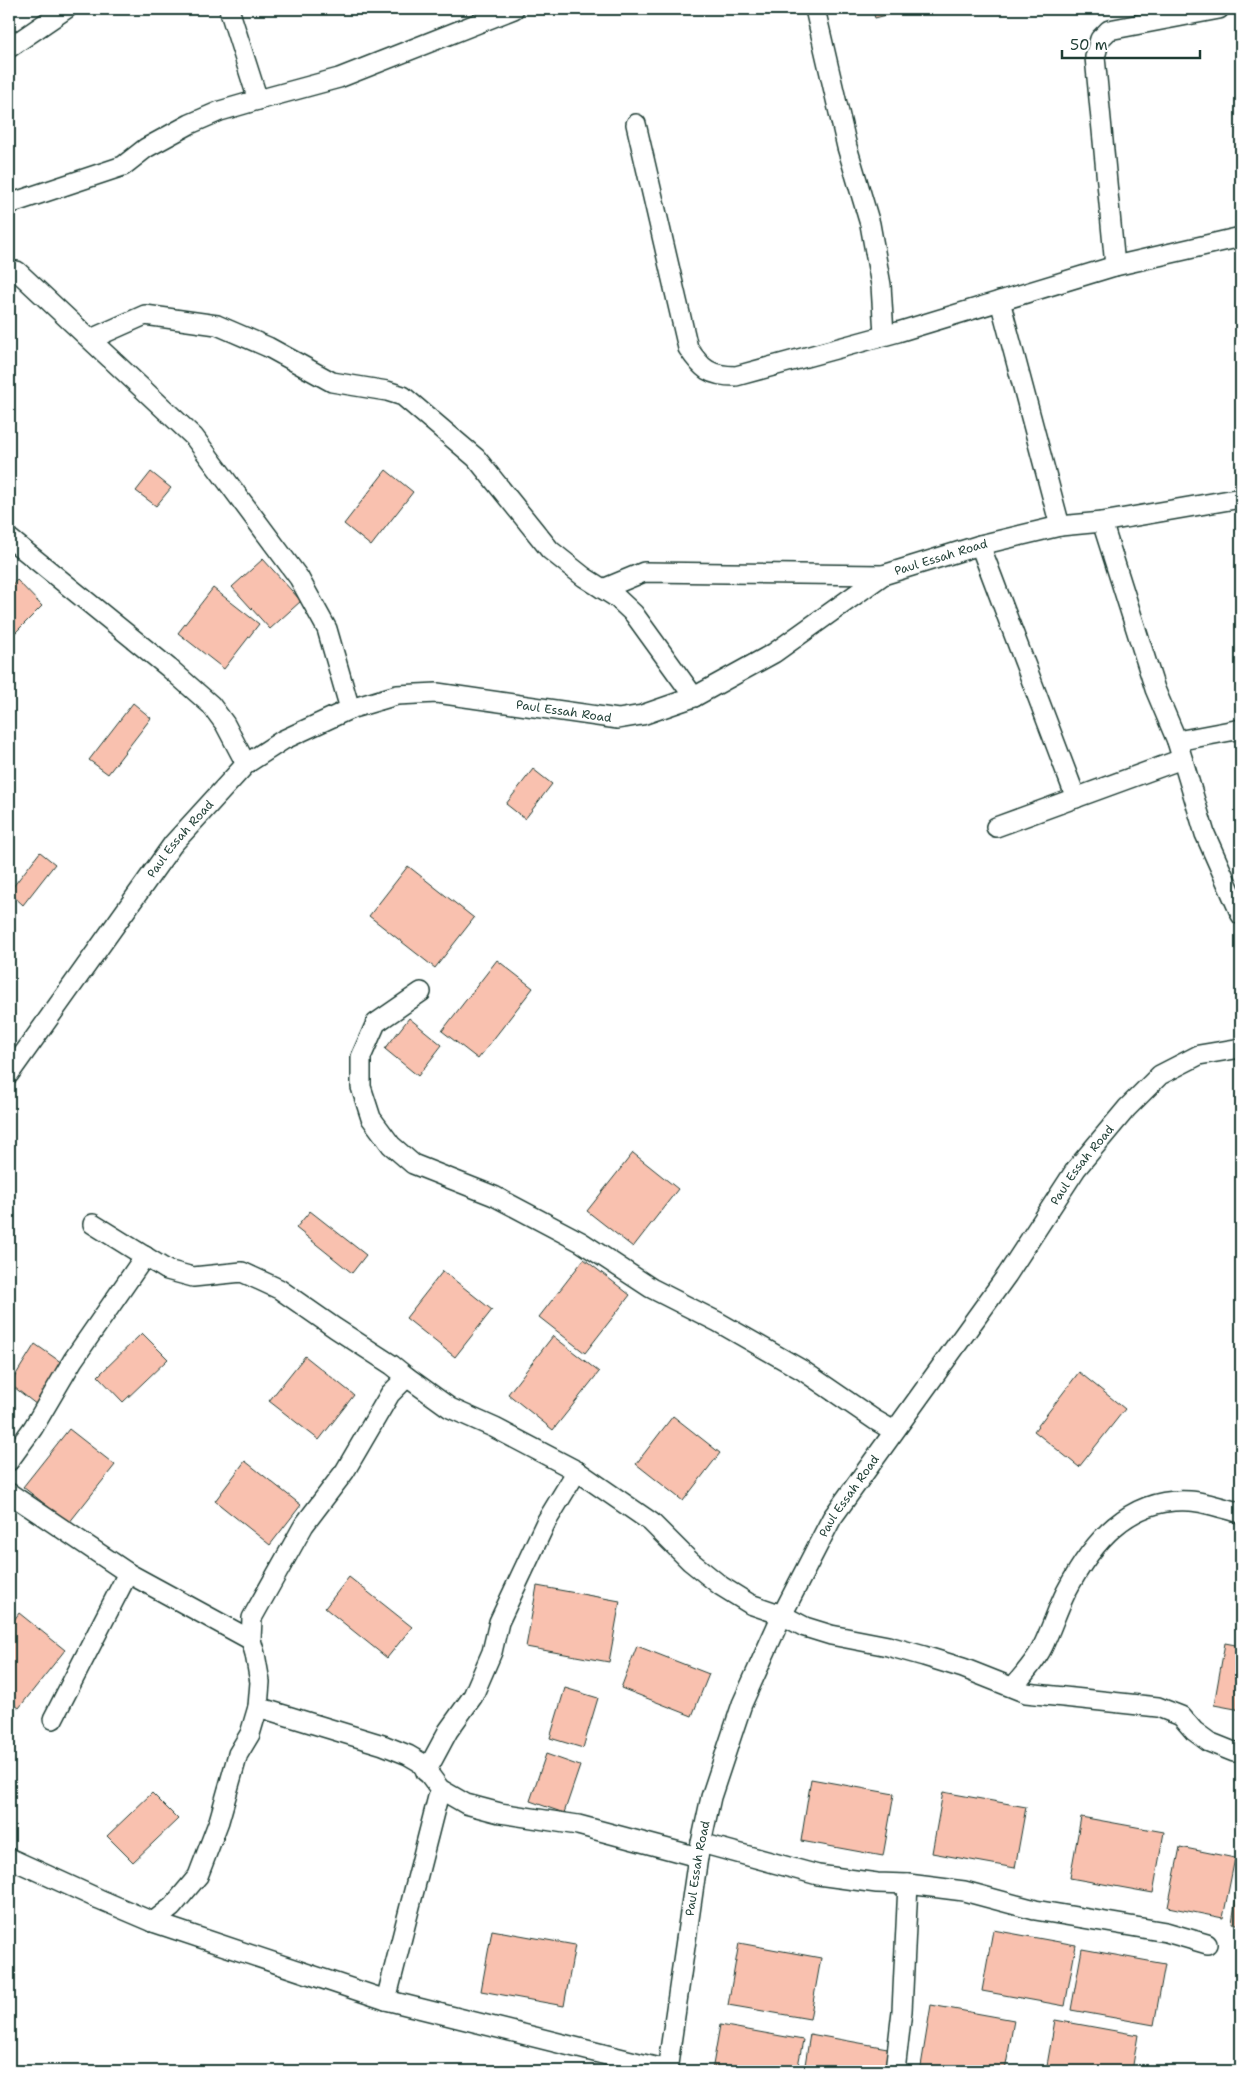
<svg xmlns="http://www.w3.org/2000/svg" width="1250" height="2080" font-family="'Shantell Sans',sans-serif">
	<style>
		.building { fill: #f9c1af; stroke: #1f3d34 }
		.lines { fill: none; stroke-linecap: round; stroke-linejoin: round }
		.minor-casing { stroke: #1f3d34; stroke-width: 22 }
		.minor { stroke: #fff; stroke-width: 19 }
		.labels { text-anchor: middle; stroke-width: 4.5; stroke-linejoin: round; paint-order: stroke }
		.street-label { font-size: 12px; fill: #1f3d34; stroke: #fff }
	</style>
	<rect width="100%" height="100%" fill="#fff"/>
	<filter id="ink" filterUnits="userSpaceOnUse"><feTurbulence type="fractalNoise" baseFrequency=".02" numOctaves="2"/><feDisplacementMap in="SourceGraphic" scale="10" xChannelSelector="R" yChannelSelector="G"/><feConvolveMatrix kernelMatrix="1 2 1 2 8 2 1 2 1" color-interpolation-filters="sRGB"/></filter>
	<g filter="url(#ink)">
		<g class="building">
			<polygon points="872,9 898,9 898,12 875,18"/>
			<polygon points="386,470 413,492 371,546 344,524"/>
			<polygon points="151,472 171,488 156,506 136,491"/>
			<polygon points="263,559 301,601 270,629 232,587"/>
			<polygon points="17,580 42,606 9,639 9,587"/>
			<polygon points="213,588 259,624 224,669 178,633"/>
			<polygon points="133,703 151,718 108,774 89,760"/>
			<polygon points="533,769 552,784 525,819 506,804"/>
			<polygon points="40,852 55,864 23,905 9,892"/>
			<polygon points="408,866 474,918 435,968 369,916"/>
			<polygon points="497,960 533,988 478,1059 442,1031"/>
			<polygon points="409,1018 442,1045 418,1076 385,1049"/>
			<polygon points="633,1153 678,1189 633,1247 587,1211"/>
			<polygon points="310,1211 366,1255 352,1273 296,1228"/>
			<polygon points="584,1259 630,1295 585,1353 539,1317"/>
			<polygon points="443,1271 492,1310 455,1357 406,1318"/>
			<polygon points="142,1333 168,1359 123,1402 98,1376"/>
			<polygon points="553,1336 599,1372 553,1430 508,1394"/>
			<polygon points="35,1344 65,1365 37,1405 10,1384"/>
			<polygon points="305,1356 354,1395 319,1440 269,1401"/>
			<polygon points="1079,1372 1125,1409 1079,1467 1034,1431"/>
			<polygon points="673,1416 720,1453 683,1501 636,1464"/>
			<polygon points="69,1429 115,1465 69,1523 23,1487"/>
			<polygon points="245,1461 301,1505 270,1545 215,1501"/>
			<polygon points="349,1577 412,1627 387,1658 325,1608"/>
			<polygon points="537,1586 620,1601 609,1662 526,1647"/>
			<polygon points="19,1613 65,1650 19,1708 9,1700 9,1627"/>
			<polygon points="1225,1643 1241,1646 1241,1710 1214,1705"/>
			<polygon points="637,1646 709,1674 692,1716 621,1688"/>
			<polygon points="565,1688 598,1698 583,1748 550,1738"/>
			<polygon points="546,1754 580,1766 564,1813 530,1801"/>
			<polygon points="811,1779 894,1794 883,1856 801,1841"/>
			<polygon points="943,1792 1026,1807 1015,1868 932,1853"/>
			<polygon points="152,1793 178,1819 133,1862 107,1836"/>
			<polygon points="1081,1817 1164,1832 1153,1893 1070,1878"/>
			<polygon points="1180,1847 1235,1858 1223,1918 1168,1907"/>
			<polygon points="1241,1865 1241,1925 1232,1923"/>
			<polygon points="492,1930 575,1945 564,2006 481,1991"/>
			<polygon points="993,1930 1076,1945 1065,2006 982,1991"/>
			<polygon points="739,1943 821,1958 810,2019 728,2005"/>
			<polygon points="1082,1949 1165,1964 1154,2025 1071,2010"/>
			<polygon points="931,2005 1014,2020 1005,2071 948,2071 921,2066"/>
			<polygon points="1055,2020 1138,2035 1132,2071 1046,2071"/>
			<polygon points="720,2025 803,2040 797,2071 712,2071"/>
			<polygon points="810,2034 893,2049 889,2071 804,2071"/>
		</g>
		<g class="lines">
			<defs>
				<g id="minor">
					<polyline points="229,9 258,100 339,78 514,9"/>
					<polyline points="815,9 847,147 870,224 881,285 884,335"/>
					<polyline points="9,48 66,9"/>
					<path d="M636,124L688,348C702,369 709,376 736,376L898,332L1115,266L1241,237"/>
					<polyline points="9,204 123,166 146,148 190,124 220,111 258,100"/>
					<polyline points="1115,266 1095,57 1100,39 1109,30 1219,9"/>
					<polyline points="9,271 17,271 194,437 299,578 327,629 350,709"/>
					<polyline points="1000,301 1060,526"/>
					<polyline points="91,339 145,315 217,325 268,347 332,382 387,391 403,396 476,458 550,550 584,577 617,598 634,614 694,697"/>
					<polyline points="1102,522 1155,689 1177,741 1205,834 1241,915"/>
					<polyline points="9,538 169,668 211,705 225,724 246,764"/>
					<polyline points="980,545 1076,798"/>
					<polyline points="603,589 644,572 883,575"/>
					<polyline points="1177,741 1241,729"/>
					<polyline points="996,827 1182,759"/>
					<polyline points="421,992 376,1023 361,1057 361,1087 371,1118 391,1145 413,1164 494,1196 581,1242 651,1288 718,1322 802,1370 875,1420 894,1431"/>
					<path id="s1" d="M9,1074L173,844L246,764L283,740L350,709L397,695L437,693L618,719L642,715L694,697L774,653L883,575L980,545L1060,526L1102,522L1241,498"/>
					<polyline points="93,1224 167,1270 193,1277 242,1272 279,1289 335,1328 392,1365 407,1377 450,1408 495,1428 577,1471 651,1522 690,1561 721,1586 750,1604 782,1615 805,1627 831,1635 888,1646 924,1656 963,1668 1026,1693 1158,1707 1181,1716 1194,1731 1209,1742 1234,1752 1241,1752"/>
					<polyline points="9,1461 33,1428 73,1360 145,1256"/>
					<polyline points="9,1493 128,1573 251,1640"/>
					<path d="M1013,1687C1023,1675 1035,1662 1042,1648C1051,1630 1057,1610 1066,1592C1092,1542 1129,1497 1190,1501C1206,1502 1225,1509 1241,1513"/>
					<polyline points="258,1707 383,1745 408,1755 420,1762 440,1789 466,1804 500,1813 578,1825 698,1857"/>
					<polyline points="53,1719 128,1573"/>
					<polyline points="426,1772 448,1731 473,1696 492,1652 499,1622 546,1522 577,1471"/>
					<polyline points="701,1843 818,1875 877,1883 908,1884 964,1891 1035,1910 1166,1932 1207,1944"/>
					<polyline points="9,1858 99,1899 153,1922 386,2000 667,2070"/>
					<polyline points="153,1922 172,1907 198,1876 219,1821 238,1754 250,1734 258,1707 260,1682 255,1654 251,1640 252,1618 304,1525 345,1471 390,1394 407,1377"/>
					<polyline points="386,2000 440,1789"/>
					<path id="s2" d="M667,2071L698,1857L711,1797L742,1704L782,1615L832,1518L1007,1275L1076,1169L1127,1108L1160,1075L1199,1055L1241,1048"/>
					<polyline points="895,2071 902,2011 908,1884"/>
				</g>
			</defs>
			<use href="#minor" class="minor-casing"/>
			<use href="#minor" class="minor"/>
		</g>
	</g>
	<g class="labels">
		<g class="street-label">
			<text dy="4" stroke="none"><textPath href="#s1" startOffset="1146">Paul Essah Road</textPath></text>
			<text dy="4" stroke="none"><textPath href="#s1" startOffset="726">Paul Essah Road</textPath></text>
			<text dy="4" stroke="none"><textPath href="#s1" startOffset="291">Paul Essah Road</textPath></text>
			<text dy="4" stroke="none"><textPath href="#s2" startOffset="1015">Paul Essah Road</textPath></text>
			<text dy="4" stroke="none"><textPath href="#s2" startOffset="610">Paul Essah Road</textPath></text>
			<text dy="4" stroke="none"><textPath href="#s2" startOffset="205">Paul Essah Road</textPath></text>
		</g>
	</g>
	<rect width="1250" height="2080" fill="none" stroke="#fff" stroke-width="30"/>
	<rect x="15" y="15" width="1220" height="2050" fill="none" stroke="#1f3d34" stroke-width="2" filter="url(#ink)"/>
	<path d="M1062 50v8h138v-8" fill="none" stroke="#1f3d34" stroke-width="2.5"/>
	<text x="1070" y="50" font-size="15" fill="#1f3d34" stroke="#ffffff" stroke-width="4" paint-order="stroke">50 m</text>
</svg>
